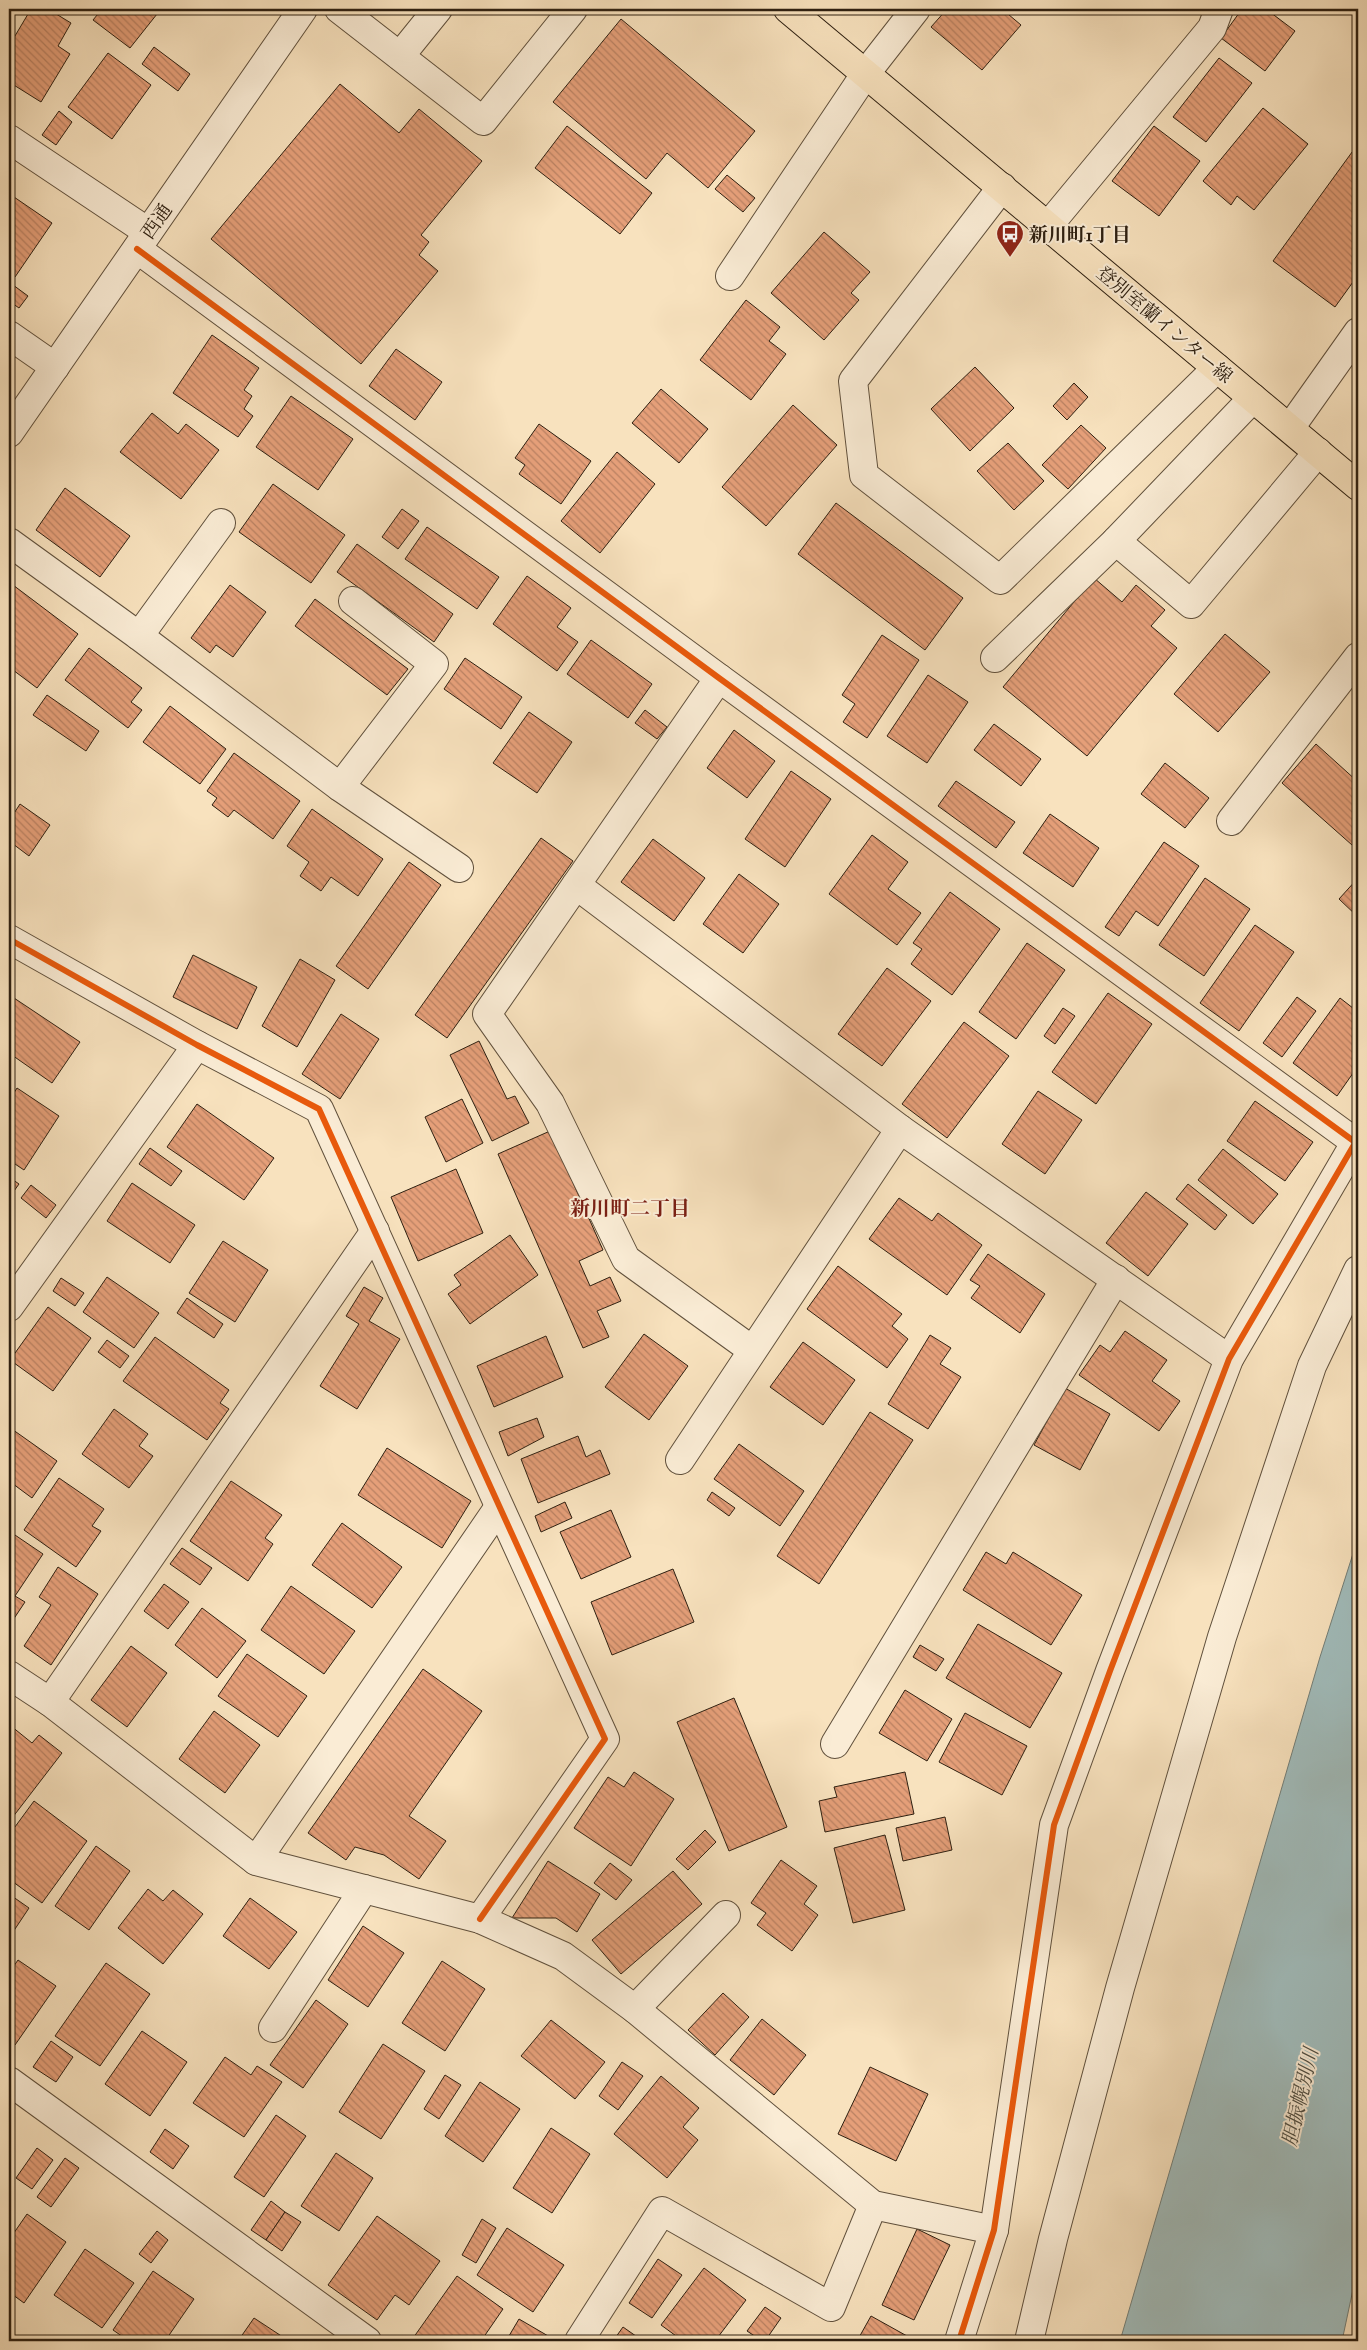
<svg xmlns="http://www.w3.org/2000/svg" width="1367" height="2350" font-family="'Sorts Mill Goudy','Noto Serif JP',serif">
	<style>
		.water { fill: #a1bcbb; stroke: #737e77 }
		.building { fill: url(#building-back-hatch); stroke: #2e2011 }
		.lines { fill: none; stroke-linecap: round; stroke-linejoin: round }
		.minor-casing { stroke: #60503c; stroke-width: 30 }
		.major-casing { stroke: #2e2011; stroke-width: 30 }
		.minor { stroke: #faecd5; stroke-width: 28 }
		.major { stroke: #f8e2be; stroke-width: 28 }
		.cycleway-casing { stroke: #faecd5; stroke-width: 9 }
		.cycleway { stroke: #e8590c; stroke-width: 6 }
		.labels { text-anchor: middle; stroke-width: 4; stroke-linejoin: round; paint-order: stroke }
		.street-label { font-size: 19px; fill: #2e2011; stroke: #faecd5 }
		.poi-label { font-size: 19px; font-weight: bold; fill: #2e2011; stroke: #faecd5; text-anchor: start }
		.neighbourhood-label { font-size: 20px; font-weight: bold; fill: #7a1f14; stroke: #faecd5 }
		.water-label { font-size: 20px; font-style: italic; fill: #504f44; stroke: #faecd5 }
	</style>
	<defs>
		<pattern id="building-back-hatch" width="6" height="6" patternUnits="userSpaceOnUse" patternTransform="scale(1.25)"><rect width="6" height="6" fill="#e59f79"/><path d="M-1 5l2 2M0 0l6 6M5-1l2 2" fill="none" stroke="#ba8162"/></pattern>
	</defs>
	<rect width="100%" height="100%" fill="#f8e2be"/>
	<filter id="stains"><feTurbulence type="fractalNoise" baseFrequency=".004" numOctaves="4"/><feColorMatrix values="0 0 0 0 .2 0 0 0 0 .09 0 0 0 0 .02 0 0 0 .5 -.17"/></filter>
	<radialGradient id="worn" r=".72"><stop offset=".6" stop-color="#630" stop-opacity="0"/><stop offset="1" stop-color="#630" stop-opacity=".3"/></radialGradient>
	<polygon class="water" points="1358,1538 1358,2266 1342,2341 1120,2341 1320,1657"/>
	<g class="building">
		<polygon points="31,9 48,9 71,23 58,46 70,54 41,102 9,82 9,46"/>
		<polygon points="102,9 161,9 130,48 93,20"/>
		<polygon points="947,9 1002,9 1021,25 982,70 931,27"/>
		<polygon points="1242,9 1266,9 1295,31 1265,71 1221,38"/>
		<polygon points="621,19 755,131 708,188 667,153 646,179 553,102"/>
		<polygon points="154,47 190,74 178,91 142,64"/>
		<polygon points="108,53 151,85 112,139 68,107"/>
		<polygon points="1219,58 1252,83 1206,142 1173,117"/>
		<polygon points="340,84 399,133 419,109 482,161 421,235 429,242 419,255 438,271 361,364 211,239"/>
		<polygon points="1263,108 1308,144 1254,210 1237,196 1231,205 1203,181"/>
		<polygon points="59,111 72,122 56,145 42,135"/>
		<polygon points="567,126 652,193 620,234 535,168"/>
		<polygon points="1154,126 1200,161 1159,216 1112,181"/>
		<polygon points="1355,148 1358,151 1358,275 1335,307 1273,261"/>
		<polygon points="727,175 755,198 743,212 715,189"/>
		<polygon points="14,197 52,223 15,277 9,273 9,204"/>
		<polygon points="824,232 870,272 851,293 859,300 824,340 771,293"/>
		<polygon points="9,282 28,296 19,308 9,301"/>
		<polygon points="746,300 780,327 769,341 786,354 751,400 700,360"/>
		<polygon points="212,335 259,368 244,390 252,396 244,409 253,416 238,437 173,393"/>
		<polygon points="396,349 442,382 415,420 369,386"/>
		<polygon points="975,367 1014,408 970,451 931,409"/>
		<polygon points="1074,383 1088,397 1067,420 1053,406"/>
		<polygon points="661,389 708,429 679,463 632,423"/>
		<polygon points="291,396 353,439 318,490 256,447"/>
		<polygon points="793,405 837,445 766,526 722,487"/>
		<polygon points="152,413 178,434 186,424 219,450 181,499 120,452"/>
		<polygon points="539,424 591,461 561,504 519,474 525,465 515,458"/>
		<polygon points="1081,425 1106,448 1068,489 1042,465"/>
		<polygon points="1008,443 1044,481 1014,510 977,471"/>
		<polygon points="617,452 655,484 600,553 561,521"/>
		<polygon points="273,484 345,535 311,583 239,532"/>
		<polygon points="65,488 130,536 100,577 36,530"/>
		<polygon points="836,503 963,598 925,650 798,554"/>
		<polygon points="402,509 419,521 398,549 382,537"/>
		<polygon points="427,527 499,577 477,609 405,559"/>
		<polygon points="357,544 453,614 434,642 337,572"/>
		<polygon points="527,576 571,608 557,627 578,642 557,671 493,624"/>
		<polygon points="1094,578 1122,602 1136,585 1165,610 1151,626 1177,648 1087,756 1003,687"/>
		<polygon points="9,582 78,634 37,688 9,667"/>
		<polygon points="230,585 266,612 233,657 216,645 210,653 191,638"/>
		<polygon points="315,599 408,669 387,695 295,626"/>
		<polygon points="1225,634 1270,672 1218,732 1174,694"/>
		<polygon points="882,635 919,660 867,738 843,722 855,704 842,695"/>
		<polygon points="591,640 652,684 628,718 567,674"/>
		<polygon points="89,648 142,688 131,702 142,710 128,728 65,680"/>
		<polygon points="465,658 522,697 501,729 444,689"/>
		<polygon points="928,675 968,702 927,763 887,736"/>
		<polygon points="47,695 99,731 86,751 33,715"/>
		<polygon points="170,706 226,749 200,784 143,742"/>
		<polygon points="645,710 667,727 657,739 635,723"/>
		<polygon points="529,712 572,742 537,793 493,763"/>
		<polygon points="994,724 1041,759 1021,786 974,750"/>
		<polygon points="734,730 775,761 747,798 707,768"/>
		<polygon points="1316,744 1358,782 1358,838 1352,845 1282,783"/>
		<polygon points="234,753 300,801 273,839 234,810 228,817 212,805 217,798 207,791"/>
		<polygon points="1165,763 1209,798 1185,828 1141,794"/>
		<polygon points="791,771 831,799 785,867 745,839"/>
		<polygon points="956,781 1015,822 996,848 938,806"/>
		<polygon points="20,804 50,825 29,856 9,841 9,821"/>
		<polygon points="312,809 383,859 358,896 331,877 321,891 300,876 309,862 287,846"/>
		<polygon points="1050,814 1099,848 1073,887 1023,853"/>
		<polygon points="872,835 908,862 888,889 921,913 897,945 829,894"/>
		<polygon points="541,838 573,861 447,1038 415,1015"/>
		<polygon points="653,839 705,878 674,921 621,882"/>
		<polygon points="1164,842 1199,866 1158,926 1136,911 1119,936 1105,927"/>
		<polygon points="409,862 441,885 368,989 336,966"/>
		<polygon points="739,874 779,904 743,953 703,924"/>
		<polygon points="1205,878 1250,909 1204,976 1159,945"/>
		<polygon points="1358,878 1358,917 1339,899"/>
		<polygon points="950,892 1000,929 952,995 911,964 922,949 913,943"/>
		<polygon points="1255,925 1294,952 1239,1031 1200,1003"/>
		<polygon points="1027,943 1065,970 1016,1039 979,1012"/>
		<polygon points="193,955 257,987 237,1029 173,997"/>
		<polygon points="300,959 335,980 297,1047 262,1026"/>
		<polygon points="887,968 931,1001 882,1066 838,1034"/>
		<polygon points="1108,993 1152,1024 1096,1104 1052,1072"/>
		<polygon points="11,996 80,1042 52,1083 9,1053 9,1000"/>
		<polygon points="1297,997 1316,1011 1282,1057 1263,1043"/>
		<polygon points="1340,998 1358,1012 1358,1066 1337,1096 1293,1063"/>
		<polygon points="1063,1008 1075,1016 1055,1044 1044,1036"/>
		<polygon points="341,1014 379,1039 340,1099 302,1074"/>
		<polygon points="964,1022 1009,1056 947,1138 902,1104"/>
		<polygon points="479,1041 507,1099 515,1096 529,1123 492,1141 450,1055"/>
		<polygon points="17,1088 59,1116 24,1170 9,1160 9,1101"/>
		<polygon points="1038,1091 1082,1120 1045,1174 1002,1144"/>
		<polygon points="462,1099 483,1143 446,1162 425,1117"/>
		<polygon points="1255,1101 1313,1142 1285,1181 1227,1141"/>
		<polygon points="197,1104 274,1158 244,1200 167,1147"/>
		<polygon points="550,1131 603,1250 579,1261 590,1286 610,1277 621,1301 597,1311 609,1337 583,1348 498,1154"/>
		<polygon points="150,1148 182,1171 171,1186 139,1164"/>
		<polygon points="1223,1149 1278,1194 1253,1224 1198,1180"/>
		<polygon points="456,1169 483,1233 418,1261 391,1197"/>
		<polygon points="9,1177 19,1184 9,1198"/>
		<polygon points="132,1183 195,1225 170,1263 107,1221"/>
		<polygon points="1188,1184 1227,1215 1215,1230 1176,1199"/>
		<polygon points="31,1185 56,1205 46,1218 21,1198"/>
		<polygon points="1146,1192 1188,1224 1148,1276 1106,1243"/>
		<polygon points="899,1198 932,1221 938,1213 982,1245 947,1295 869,1239"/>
		<polygon points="510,1235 538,1275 470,1324 448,1294 461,1285 454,1275"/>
		<polygon points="223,1241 268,1270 235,1322 189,1293"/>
		<polygon points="988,1254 1045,1294 1020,1333 971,1298 980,1286 970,1280"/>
		<polygon points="838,1266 902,1314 892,1326 908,1339 887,1368 807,1309"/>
		<polygon points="107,1277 159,1313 134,1348 83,1312"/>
		<polygon points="61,1278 84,1293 75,1306 53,1291"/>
		<polygon points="364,1287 383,1298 369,1321 400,1339 357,1409 320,1386 359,1324 346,1316"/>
		<polygon points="187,1298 223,1324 214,1338 177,1313"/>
		<polygon points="48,1307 91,1338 53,1391 10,1360"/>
		<polygon points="1125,1331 1167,1360 1152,1381 1180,1401 1159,1431 1079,1375 1100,1345 1110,1352"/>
		<polygon points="644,1334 688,1366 649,1420 605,1387"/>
		<polygon points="930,1335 951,1348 940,1364 961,1377 928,1429 888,1404"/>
		<polygon points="546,1336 563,1377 494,1407 477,1366"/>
		<polygon points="155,1337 229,1390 220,1403 229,1409 207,1440 123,1381"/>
		<polygon points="107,1340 129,1356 120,1368 98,1352"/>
		<polygon points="803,1342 855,1380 823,1425 770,1387"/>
		<polygon points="1065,1388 1110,1414 1080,1470 1034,1445"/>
		<polygon points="114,1409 148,1434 139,1446 153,1456 129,1488 82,1454"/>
		<polygon points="870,1412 913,1440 819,1584 777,1556"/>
		<polygon points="537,1418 544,1437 508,1456 499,1432"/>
		<polygon points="9,1427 57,1461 32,1498 9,1481"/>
		<polygon points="578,1436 586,1457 600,1450 610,1474 538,1503 521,1459"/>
		<polygon points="739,1444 804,1491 780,1526 714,1479"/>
		<polygon points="387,1448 471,1501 442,1548 358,1495"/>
		<polygon points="59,1478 104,1509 92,1526 101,1531 76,1567 24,1530"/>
		<polygon points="231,1481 282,1515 265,1538 273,1544 248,1581 190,1541"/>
		<polygon points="712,1492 735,1508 729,1516 707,1500"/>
		<polygon points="565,1502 572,1518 541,1532 535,1516"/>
		<polygon points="611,1510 631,1557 581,1579 560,1532"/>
		<polygon points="342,1523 402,1567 372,1608 312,1565"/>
		<polygon points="12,1533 43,1554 15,1596 25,1602 9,1626 9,1537"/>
		<polygon points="182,1548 212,1568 200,1585 170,1564"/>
		<polygon points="986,1552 1006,1564 1013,1552 1082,1595 1051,1645 963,1590"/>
		<polygon points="58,1567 98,1594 51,1665 24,1646 51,1605 39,1597"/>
		<polygon points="673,1569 694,1622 612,1655 591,1602"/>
		<polygon points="164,1584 189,1602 168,1629 144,1611"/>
		<polygon points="291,1586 355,1631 324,1674 261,1630"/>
		<polygon points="202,1608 246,1641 217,1678 175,1645"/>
		<polygon points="978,1624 1062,1673 1030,1728 946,1678"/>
		<polygon points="920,1645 944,1659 936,1671 913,1657"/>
		<polygon points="131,1646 167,1673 127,1727 91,1700"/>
		<polygon points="247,1654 307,1696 278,1737 218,1696"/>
		<polygon points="423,1669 482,1711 409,1816 446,1841 419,1879 384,1855 355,1847 346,1860 308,1833"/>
		<polygon points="905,1690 952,1719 927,1761 879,1733"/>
		<polygon points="734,1698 787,1827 729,1851 677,1722"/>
		<polygon points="214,1711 260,1745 225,1793 179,1759"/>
		<polygon points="965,1713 1027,1746 1002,1795 939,1762"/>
		<polygon points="11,1726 32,1743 39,1735 62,1753 9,1822 9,1729"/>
		<polygon points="634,1772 674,1799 631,1866 574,1828 608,1777 624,1787"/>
		<polygon points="905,1772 914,1814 825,1832 819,1801 837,1797 834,1787"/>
		<polygon points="34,1801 87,1841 42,1903 9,1879 9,1835"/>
		<polygon points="945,1817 952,1850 903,1861 896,1828"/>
		<polygon points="705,1830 716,1842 688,1870 676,1859"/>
		<polygon points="885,1835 905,1910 853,1923 834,1848"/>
		<polygon points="96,1846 130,1871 89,1930 55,1906"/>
		<polygon points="781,1860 817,1886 804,1904 818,1915 792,1951 757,1925 766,1913 751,1903"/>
		<polygon points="548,1861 600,1894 577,1932 556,1918 512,1918"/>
		<polygon points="610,1863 632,1880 616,1900 594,1883"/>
		<polygon points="673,1871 702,1904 621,1974 592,1940"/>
		<polygon points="148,1889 163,1901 173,1890 203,1914 163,1964 118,1928"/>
		<polygon points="9,1894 29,1908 9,1938"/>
		<polygon points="250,1898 297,1932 269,1969 223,1936"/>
		<polygon points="363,1926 404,1953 368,2007 328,1980"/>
		<polygon points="18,1960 56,1986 15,2045 9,2040 9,1973"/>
		<polygon points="442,1961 485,1989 445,2051 402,2023"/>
		<polygon points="106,1963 150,1994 100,2066 55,2036"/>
		<polygon points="723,1993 749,2017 715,2055 688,2030"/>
		<polygon points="316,2000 348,2024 303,2088 270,2065"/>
		<polygon points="762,2019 806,2055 774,2095 730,2060"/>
		<polygon points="551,2020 605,2062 575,2099 521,2056"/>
		<polygon points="142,2031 187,2062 150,2116 105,2084"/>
		<polygon points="51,2041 73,2057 56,2082 33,2067"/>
		<polygon points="383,2044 425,2071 381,2139 339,2112"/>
		<polygon points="225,2057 251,2075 257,2066 282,2082 244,2137 193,2103"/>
		<polygon points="622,2062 643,2076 618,2110 599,2096"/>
		<polygon points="870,2067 928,2094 896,2161 838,2134"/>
		<polygon points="445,2075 461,2085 439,2119 424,2109"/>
		<polygon points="661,2076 699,2108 683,2127 698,2140 667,2178 614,2134"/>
		<polygon points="480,2082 520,2109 483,2162 445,2136"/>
		<polygon points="276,2115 306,2136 264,2197 234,2177"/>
		<polygon points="551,2128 590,2154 552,2213 513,2188"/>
		<polygon points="165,2129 189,2146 173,2169 150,2152"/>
		<polygon points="37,2148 53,2160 32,2189 16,2178"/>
		<polygon points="336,2153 373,2178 339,2231 301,2206"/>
		<polygon points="65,2158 79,2168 51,2207 37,2197"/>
		<polygon points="271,2201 285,2212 266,2240 251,2230"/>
		<polygon points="285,2212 301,2222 282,2251 266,2240"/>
		<polygon points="27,2214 66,2242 24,2303 9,2292 9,2240"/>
		<polygon points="377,2216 440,2261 409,2305 395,2295 377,2320 328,2285"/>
		<polygon points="482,2219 496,2228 476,2263 462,2255"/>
		<polygon points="507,2228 564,2265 533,2312 477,2275"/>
		<polygon points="917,2229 950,2245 914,2320 882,2305"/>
		<polygon points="157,2231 168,2240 151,2263 139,2254"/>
		<polygon points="85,2249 134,2283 102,2328 54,2295"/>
		<polygon points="658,2259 682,2275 652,2318 629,2303"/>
		<polygon points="704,2268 746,2300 715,2341 683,2341 661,2325"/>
		<polygon points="153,2271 194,2299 165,2341 129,2341 113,2330"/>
		<polygon points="457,2276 503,2309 481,2341 411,2341"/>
		<polygon points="765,2307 781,2318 765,2341 762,2341 747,2331"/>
		<polygon points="871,2316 916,2341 857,2341"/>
		<polygon points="254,2318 289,2341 238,2341"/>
		<polygon points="519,2319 555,2340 555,2341 506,2341"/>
		<polygon points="623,2327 643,2341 613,2341"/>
	</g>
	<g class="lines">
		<defs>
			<g id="minor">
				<polyline points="339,9 483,121 573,9"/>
				<polyline points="400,56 438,9"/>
				<polyline points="9,139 148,232"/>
				<polyline points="1002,187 853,381 864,475 1000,580 1217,368"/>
				<polyline points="1048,226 1212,28 1219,9"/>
				<polyline points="137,249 719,678 1355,1142"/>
				<polyline points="730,276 866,73 916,9"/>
				<polyline points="9,335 55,367"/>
				<polyline points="1290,428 1358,332"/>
				<polyline points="9,433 303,9"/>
				<polyline points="1116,541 1191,604 1318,452"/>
				<polyline points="9,542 139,636 340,787 459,868"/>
				<polyline points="139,636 221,523"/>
				<polyline points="995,658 1116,541 1253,398"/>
				<polyline points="719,678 576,885 900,1129 1229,1359"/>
				<polyline points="340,787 434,664 353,601"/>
				<polyline points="1231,821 1358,657"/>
				<polyline points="576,885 487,1014 550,1103 626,1259 752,1350"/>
				<polyline points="9,939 197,1045 319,1109 605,1739 480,1919"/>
				<polyline points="9,1307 197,1045"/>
				<polyline points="680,1460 900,1129"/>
				<polyline points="9,1675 50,1702 256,1861 480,1919 563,1956 635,2009 873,2205 994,2230"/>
				<polyline points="50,1702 375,1231"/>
				<polyline points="835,1744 1116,1279"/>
				<polyline points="256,1861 499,1507"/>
				<polyline points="635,2009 726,1915"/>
				<polyline points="273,2028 364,1889"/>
				<polyline points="9,2081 367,2341"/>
				<polyline points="579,2341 662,2211 831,2307 873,2205"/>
				<polyline points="959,2341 994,2230 1054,1825 1110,1671 1229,1359 1358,1138"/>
				<polyline points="1029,2341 1053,2239 1120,1988 1222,1637 1312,1366 1358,1270"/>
			</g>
			<polyline id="major" points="788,9 1358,486"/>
		</defs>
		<use href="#minor" class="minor-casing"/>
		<use href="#major" class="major-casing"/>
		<use href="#minor" class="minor"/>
		<use href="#major" class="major"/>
		<defs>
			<g id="cycleway">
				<polyline points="137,249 719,678 1355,1142"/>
				<polyline points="9,939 197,1045 319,1109 605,1739 480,1919"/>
				<polyline points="959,2341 994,2230 1054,1825 1110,1671 1229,1359 1358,1138"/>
			</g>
		</defs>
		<use href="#cycleway" class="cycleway-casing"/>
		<use href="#cycleway" class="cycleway"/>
	</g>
	<defs>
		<symbol id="bus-pin" viewBox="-11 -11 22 30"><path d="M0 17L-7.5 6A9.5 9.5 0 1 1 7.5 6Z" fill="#8f2418" stroke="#faecd5"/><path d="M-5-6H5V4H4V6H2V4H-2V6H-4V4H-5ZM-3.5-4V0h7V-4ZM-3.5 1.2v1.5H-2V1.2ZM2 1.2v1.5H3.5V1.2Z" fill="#fff"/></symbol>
	</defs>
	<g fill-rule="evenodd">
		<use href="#bus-pin" x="994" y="218" width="32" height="43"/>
	</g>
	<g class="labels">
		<g class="street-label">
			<text transform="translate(156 221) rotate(-55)" y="7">西通</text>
			<text transform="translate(1165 324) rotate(40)" y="7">登別室蘭インター線</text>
		</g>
		<g class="poi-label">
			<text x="1029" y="241">新川町1丁目</text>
		</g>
		<g class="neighbourhood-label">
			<text x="630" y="1215">新川町二丁目</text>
		</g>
		<g class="water-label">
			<text transform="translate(1300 2097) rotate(-77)" y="7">胆振幌別川</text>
		</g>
	</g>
	<rect width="1367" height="2350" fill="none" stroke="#f8e2be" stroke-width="30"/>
	<rect x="10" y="10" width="1347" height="2330" fill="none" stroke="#2e2011" stroke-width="2.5"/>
	<rect x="15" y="15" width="1337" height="2320" fill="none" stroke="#2e2011"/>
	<rect width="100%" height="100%" filter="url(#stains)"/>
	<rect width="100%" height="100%" fill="url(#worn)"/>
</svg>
